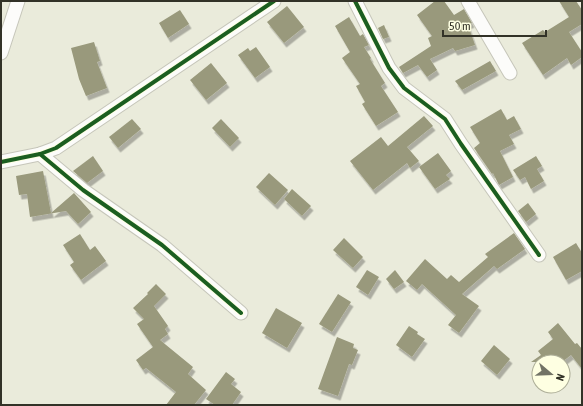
<svg xmlns="http://www.w3.org/2000/svg" width="583" height="406" font-family="'Asap Condensed',sans-serif">
	<style>
		.building { fill: #99997c; filter: url(#shadow) }
		.lines { fill: none; stroke-linecap: round; stroke-linejoin: round }
		.minor-casing { stroke: #c6c6ba; stroke-width: 15 }
		.minor { stroke: #fcfcfa; stroke-width: 13 }
		.cycleway-casing { stroke: #feffe2; stroke-width: 6 }
		.cycleway { stroke: #1b5e20; stroke-width: 4 }
	</style>
	<defs>
		<filter id="shadow"><feDropShadow dx="2.5" dy="4.5" stdDeviation="0" flood-color="#0004"/></filter>
	</defs>
	<rect width="100%" height="100%" fill="#eaebdb"/>
	<g class="building">
		<polygon points="435,1 444,1 454,15 464,9 472,23 468,25 475,45 455,51 453,48 430,59 437,70 427,77 418,65 403,73 399,67 431,46 428,38 432,36 417,15"/>
		<polygon points="559,1 576,1 582,10 582,24 569,32 582,52 582,57 571,65 567,58 543,75 522,43 543,30 545,32 569,17"/>
		<polygon points="287,6 304,27 284,43 267,22"/>
		<polygon points="180,10 189,24 168,38 159,23"/>
		<polygon points="349,17 360,36 363,34 369,45 364,47 371,58 370,59 385,83 381,86 398,112 376,126 362,104 365,102 356,86 360,84 342,58 350,52 335,26"/>
		<polygon points="384,25 389,37 383,39 378,28"/>
		<polygon points="94,42 100,61 97,62 107,88 86,96 79,79 71,48"/>
		<polygon points="256,47 270,67 255,78 238,55 248,48 250,51"/>
		<polygon points="490,61 496,71 462,90 455,81"/>
		<polygon points="211,63 227,83 206,100 190,80"/>
		<polygon points="501,109 507,120 514,116 521,129 509,135 514,144 500,151 513,177 499,185 493,173 492,174 474,148 480,143 470,127"/>
		<polygon points="424,116 433,126 407,147 419,161 410,168 407,163 373,190 350,161 381,137 388,146"/>
		<polygon points="132,119 141,129 118,148 109,137"/>
		<polygon points="221,119 239,138 230,147 212,128"/>
		<polygon points="438,153 451,171 446,175 450,179 435,189 419,167"/>
		<polygon points="93,156 103,171 87,183 73,171"/>
		<polygon points="536,156 542,166 537,169 544,181 531,189 525,177 520,180 513,170"/>
		<polygon points="43,171 51,213 74,193 91,212 78,224 66,211 30,217 27,194 19,195 16,176"/>
		<polygon points="269,173 288,190 275,205 256,187"/>
		<polygon points="292,189 311,206 302,216 284,199"/>
		<polygon points="528,203 536,214 526,222 518,211"/>
		<polygon points="514,233 525,249 497,269 494,266 462,294 479,306 459,333 448,325 456,315 422,284 417,290 406,281 425,259 447,279 451,275 459,282 488,257 485,254"/>
		<polygon points="80,234 90,250 95,246 106,261 81,280 70,265 74,262 63,245"/>
		<polygon points="344,238 363,257 353,268 333,250"/>
		<polygon points="576,243 582,253 582,271 566,280 553,257"/>
		<polygon points="367,270 379,277 368,295 356,287"/>
		<polygon points="395,270 404,282 394,289 386,279"/>
		<polygon points="156,284 166,294 154,306 168,326 165,329 168,334 160,340 193,367 188,374 206,390 194,405 166,405 176,392 146,368 143,370 136,360 153,347 137,324 144,319 133,308 148,294 147,293"/>
		<polygon points="338,294 351,302 332,332 319,324"/>
		<polygon points="276,308 302,323 287,348 262,333"/>
		<polygon points="558,323 575,344 577,343 582,349 582,369 571,355 562,362 531,362 541,355 538,351 553,339 548,332"/>
		<polygon points="409,326 418,332 417,334 425,339 412,357 396,345"/>
		<polygon points="337,337 354,344 353,348 358,350 352,365 349,364 338,396 318,389"/>
		<polygon points="494,345 510,359 497,375 481,361"/>
		<polygon points="226,372 235,379 231,384 241,392 232,405 215,405 206,399"/>
	</g>
	<g class="lines">
		<defs>
			<g id="minor">
				<polyline points="355,1 389,68 404,88 445,119 461,144 539,255"/>
				<polyline points="468,1 510,73"/>
				<polyline points="1,53 18,1"/>
				<polyline points="40,154 83,190 162,245 241,313"/>
				<polyline points="1,162 40,154 56,148 274,1"/>
			</g>
		</defs>
		<use href="#minor" class="minor-casing"/>
		<use href="#minor" class="minor"/>
		<defs>
			<g id="cycleway">
				<polyline points="355,1 389,68 404,88 445,119 461,144 539,255"/>
				<polyline points="40,154 83,190 162,245 241,313"/>
				<polyline points="1,162 40,154 56,148 274,1"/>
			</g>
		</defs>
		<use href="#cycleway" class="cycleway-casing"/>
		<use href="#cycleway" class="cycleway"/>
	</g>
	<rect width="583" height="406" fill="none" stroke="#323227" stroke-width="4"/>
	<g transform="translate(551 374) rotate(109)"><circle r="19" fill="#feffe2" stroke="#acad97"/>
	<path d="M0-3L7 15L0 10L-7 15Z" fill="#727366"/>
	<text y="-6" font-size="11" font-weight="bold" text-anchor="middle" fill="#323227">N</text>
	</g>
	<path d="M443 30v6h103v-6" fill="none" stroke="#323227" stroke-width="2"/>
	<text x="449" y="30" font-size="12" fill="#323227" stroke="#feffe2" stroke-width="3" paint-order="stroke">50 m</text>
</svg>
